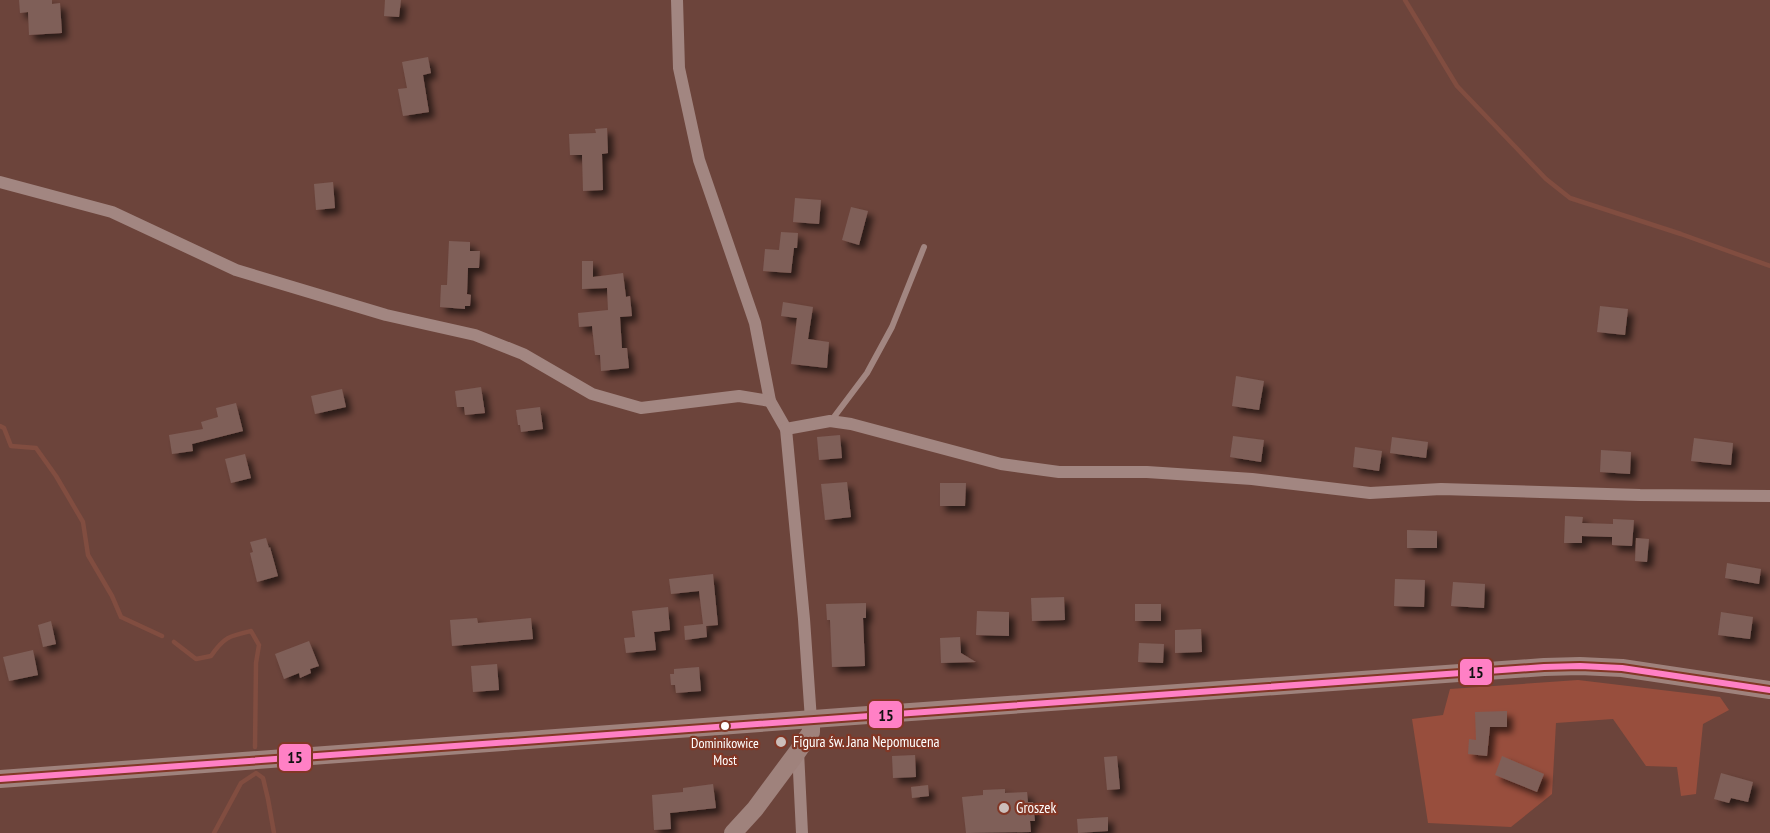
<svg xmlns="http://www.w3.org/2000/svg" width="1770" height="833" font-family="'PT Sans Narrow',sans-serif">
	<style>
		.green { fill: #984e3d }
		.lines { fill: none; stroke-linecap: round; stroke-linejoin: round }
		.stream { stroke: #814d40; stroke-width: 4.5 }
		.building { fill: #7f5f58; filter: url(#shadow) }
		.lane { stroke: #a28681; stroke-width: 6 }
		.street { stroke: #a28681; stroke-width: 12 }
		.secondary { stroke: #9f827c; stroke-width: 18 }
		.bus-1-casing { stroke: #813726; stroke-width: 10 }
		.bus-1 { stroke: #ff80c5; stroke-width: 6 }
		.bus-dot { fill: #fff; stroke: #813726; stroke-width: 2 }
		.poi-dot { fill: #ccbeba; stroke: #813726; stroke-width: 2 }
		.labels { text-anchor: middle; stroke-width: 4.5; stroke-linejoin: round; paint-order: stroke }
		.bus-label { font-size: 14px; fill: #fff; stroke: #813726 }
		.poi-label { font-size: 15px; fill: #fff; stroke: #813726; text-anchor: start }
		.line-badge { stroke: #813726; stroke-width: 2 }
		.pale-badge-label { font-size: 16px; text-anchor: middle; font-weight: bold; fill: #111 }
	</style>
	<defs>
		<filter id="shadow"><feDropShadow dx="5.5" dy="5.5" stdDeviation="3" flood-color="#0009"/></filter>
	</defs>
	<rect width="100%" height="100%" fill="#6c443b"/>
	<polygon class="green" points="1578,680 1720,697 1729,710 1703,724 1696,794 1681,796 1677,767 1646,766 1613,719 1556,723 1552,794 1511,827 1428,823 1412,719 1443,715 1450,689"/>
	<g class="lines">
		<g class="stream">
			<polyline points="1405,0 1457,86 1546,179 1570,198 1681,234 1770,266"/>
			<polyline points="0,426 4,428 11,446 36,448 56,476 83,522 88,555 112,596 121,617 162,636"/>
			<path d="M174,642L196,659L211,656C224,637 229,636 251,631L259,645L256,663L255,747"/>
			<polyline points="214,833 241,783 256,773 263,778 268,799 274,833"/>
		</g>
	</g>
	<g class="building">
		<polygon points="19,0 52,0 52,4 60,3 62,33 29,35 28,12 20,13"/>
		<polygon points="385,0 401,0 399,17 384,16"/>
		<polygon points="428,57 431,73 423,75 429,112 403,116 398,89 407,88 402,62"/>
		<polygon points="607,128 608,153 602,154 603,190 583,191 582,155 570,155 569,134 596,133 595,129"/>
		<polygon points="333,182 335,208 316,210 314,184"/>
		<polygon points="795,198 821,200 819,224 793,222"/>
		<polygon points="851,207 868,211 859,245 842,240"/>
		<polygon points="781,232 798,233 797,248 794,248 791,273 763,271 765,249 779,250"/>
		<polygon points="449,241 470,242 470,251 480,251 479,268 468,268 467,294 471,295 470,306 465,306 465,309 440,307 441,285 447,285"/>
		<polygon points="582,261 593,261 593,277 623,273 626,297 630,296 632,316 620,317 622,348 627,348 629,368 601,371 600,355 595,355 592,326 579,327 578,313 608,310 607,288 582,289"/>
		<polygon points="783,302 813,307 808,339 829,342 827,368 791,364 797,318 781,316"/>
		<polygon points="1600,306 1628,309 1625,335 1597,332"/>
		<polygon points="1236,376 1264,381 1259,410 1232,406"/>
		<polygon points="481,387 485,413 465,415 464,407 457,407 455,391"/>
		<polygon points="342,389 346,407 315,414 311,396"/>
		<polygon points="236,403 243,431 192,444 193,451 172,454 169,435 203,429 201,422 218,417 216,408"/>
		<polygon points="540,407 543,429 521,432 520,425 518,425 516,410"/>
		<polygon points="840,435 842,458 819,460 817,437"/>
		<polygon points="1233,436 1264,440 1261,462 1230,457"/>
		<polygon points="1392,437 1428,442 1426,458 1390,453"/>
		<polygon points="1694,438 1733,443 1731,465 1691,461"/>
		<polygon points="1355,447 1382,451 1379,471 1353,467"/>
		<polygon points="1601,450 1631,452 1630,474 1600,472"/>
		<polygon points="245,454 251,478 231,483 225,459"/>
		<polygon points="847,482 851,517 825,520 821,484"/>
		<polygon points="940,483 966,483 965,506 940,506"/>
		<polygon points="1565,516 1583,517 1582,523 1613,524 1613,519 1634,520 1632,546 1612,545 1612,537 1582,536 1582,543 1564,543"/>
		<polygon points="1407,530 1437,531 1437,548 1407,548"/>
		<polygon points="266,538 269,548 270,547 278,576 257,582 250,553 253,552 250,542"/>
		<polygon points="1636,538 1649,539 1647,562 1635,561"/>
		<polygon points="1727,563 1761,569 1759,584 1725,578"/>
		<polygon points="713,574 718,625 706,626 707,637 685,640 684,626 703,624 699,591 671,594 669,579"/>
		<polygon points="1395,579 1425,580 1424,607 1394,606"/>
		<polygon points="1453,582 1485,584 1484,608 1451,606"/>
		<polygon points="1064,597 1065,620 1032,621 1031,598"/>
		<polygon points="866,603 866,618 863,618 865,666 832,667 830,620 827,620 826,604"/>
		<rect x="1135" y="604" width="26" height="17"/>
		<polygon points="668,607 670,630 654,632 656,650 626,653 624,638 635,637 632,611"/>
		<polygon points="977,611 1009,612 1009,636 976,635"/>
		<polygon points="1721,612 1753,617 1750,639 1718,635"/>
		<polygon points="477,618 478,623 531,618 533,639 452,646 450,620"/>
		<polygon points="51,621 56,644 43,647 38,625"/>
		<polygon points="1201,629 1202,652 1175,653 1175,630"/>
		<polygon points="960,637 961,653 976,662 941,663 940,638"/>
		<polygon points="309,641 319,666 310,669 311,673 300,678 299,673 284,679 275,654"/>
		<polygon points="1139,643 1164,644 1163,663 1138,662"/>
		<polygon points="33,650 38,675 9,681 3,657"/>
		<polygon points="497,664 499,690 473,692 471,666"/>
		<polygon points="699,667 701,691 676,693 675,685 671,685 670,674 674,674 674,669"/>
		<polygon points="1507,711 1507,727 1490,727 1487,756 1468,754 1469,739 1476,740 1475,712"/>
		<polygon points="915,755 916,777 893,778 892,756"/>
		<polygon points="1117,756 1120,789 1107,790 1104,757"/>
		<polygon points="1502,756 1544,774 1537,792 1495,775"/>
		<polygon points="1721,773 1753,782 1748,802 1731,798 1729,803 1714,799"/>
		<polygon points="713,784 716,808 670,813 671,829 654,830 652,795 683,792 683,788"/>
		<polygon points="928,785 929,796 912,798 911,787"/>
		<polygon points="1005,789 1005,793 1027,792 1028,802 1033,802 1035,821 1030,821 1031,832 966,833 962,797 983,795 983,790"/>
		<polygon points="1108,817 1108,831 1078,833 1077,819"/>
	</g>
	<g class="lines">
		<polyline class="lane" points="831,421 867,373 892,327 924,247"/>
		<g class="street">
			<polyline points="677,0 679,68 699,160 755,323 770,401 786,429 804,619 811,720"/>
			<polyline points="0,182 112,212 236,270 386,315 475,335 523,354 592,394 641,408 739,396 770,401"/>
			<polyline points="786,429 830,421 851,424 1001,464 1059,472 1147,472 1252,479 1370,493 1441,489 1640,495 1770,496"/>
			<polyline points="798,751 802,833"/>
		</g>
		<g class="secondary">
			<polyline points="0,779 854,716 1544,667 1580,666 1622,668 1770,690"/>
			<polyline points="733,833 755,809 798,751 811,732 811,720"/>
		</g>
		<defs>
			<polyline id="bus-1" points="0,779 1544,667 1580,666 1622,668 1770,690"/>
		</defs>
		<use href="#bus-1" class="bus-1-casing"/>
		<use href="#bus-1" class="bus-1"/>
	</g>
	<circle class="bus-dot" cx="725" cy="726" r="5"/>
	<g class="poi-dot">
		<circle cx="781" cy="742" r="6"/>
		<circle cx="1004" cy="808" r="6"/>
	</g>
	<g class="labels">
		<g class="bus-label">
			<text x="725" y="748">Dominikowice<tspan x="725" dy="17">Most</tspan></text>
		</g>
		<g class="poi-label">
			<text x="793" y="747">Figura św. Jana Nepomucena</text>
			<text x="1016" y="813">Groszek</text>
		</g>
	</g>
	<g class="line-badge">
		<rect x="1459" y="658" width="34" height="28" rx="6" fill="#ff80c5"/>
		<rect x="868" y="700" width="35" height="29" rx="6" fill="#ff80c5"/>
		<rect x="278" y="743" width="34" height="29" rx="6" fill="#ff80c5"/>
	</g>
	<g class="pale-badge-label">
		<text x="1476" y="678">15</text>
		<text x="886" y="721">15</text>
		<text x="295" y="763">15</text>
	</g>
</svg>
